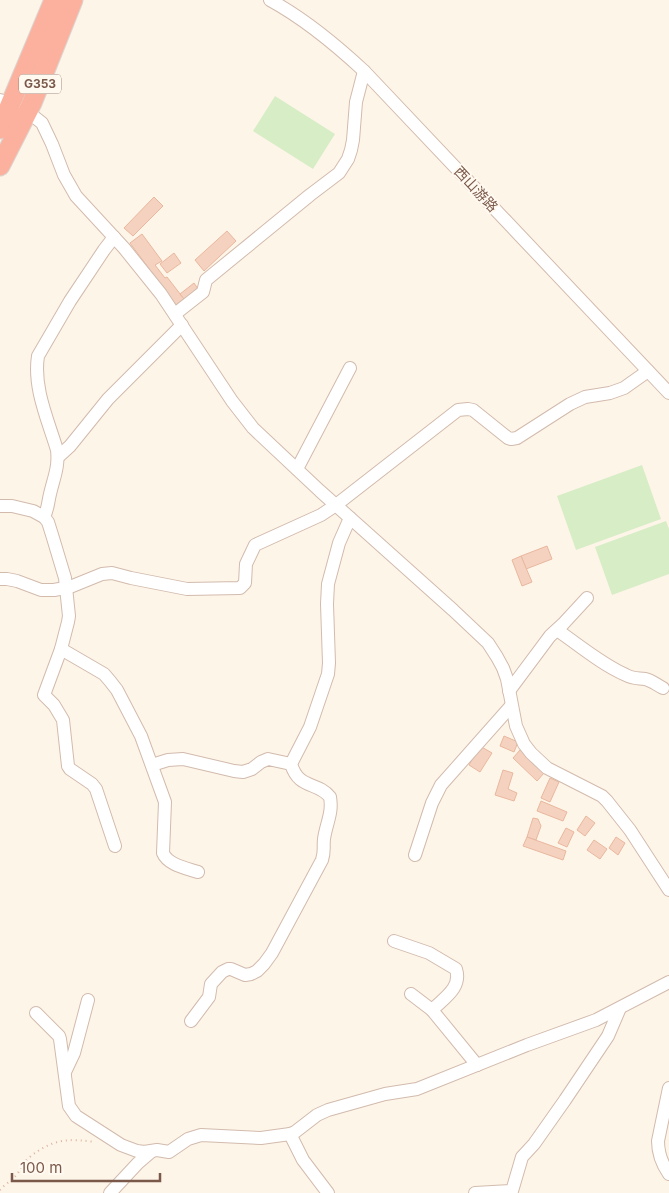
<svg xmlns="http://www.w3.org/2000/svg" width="669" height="1193" font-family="Inter,'Noto Sans SC',sans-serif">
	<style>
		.green { fill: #d7edc5 }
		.building { fill: #f5d2bf; stroke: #e9b79e }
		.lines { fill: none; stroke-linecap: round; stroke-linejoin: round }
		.minor-casing { stroke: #d2bbad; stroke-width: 14 }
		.highway-casing { stroke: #ddd4d0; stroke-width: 21 }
		.path { stroke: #dbb4a1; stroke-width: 2; stroke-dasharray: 1 4; stroke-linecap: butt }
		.minor { stroke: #fff; stroke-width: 12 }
		.highway { stroke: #fbb19d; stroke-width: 19 }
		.labels { text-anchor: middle; stroke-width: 4; stroke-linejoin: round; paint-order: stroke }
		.shield { fill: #fff9f0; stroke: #a3897c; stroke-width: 1 }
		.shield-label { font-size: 12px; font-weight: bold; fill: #7b594a }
		.street-label { font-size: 14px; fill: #7b594a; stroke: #fff9f0 }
	</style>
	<rect width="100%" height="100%" fill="#fef5e9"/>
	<g class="green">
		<polygon points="275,96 335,134 313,169 253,131"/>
		<polygon points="642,465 661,519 576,550 557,496"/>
		<polygon points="666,521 669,529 669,574 612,595 595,547"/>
	</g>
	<g class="building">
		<polygon points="154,197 163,206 133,236 124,228"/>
		<polygon points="227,231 236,241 204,271 195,260"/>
		<polygon points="142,234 162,261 155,265 165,278 167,277 184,299 176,305 130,243"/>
		<polygon points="174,253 181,263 167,273 160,264"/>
		<polygon points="194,283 198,289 184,299 180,294"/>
		<polygon points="547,546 552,559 526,569 521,556"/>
		<polygon points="521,556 532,582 522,586 512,560"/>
		<polygon points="504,736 518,742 514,752 500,746"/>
		<polygon points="480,746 492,753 480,772 469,765"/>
		<polygon points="520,750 544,773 537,781 513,758"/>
		<polygon points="503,770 513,773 508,789 517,793 514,801 495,795"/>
		<polygon points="550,778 559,782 550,802 541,798"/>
		<polygon points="541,801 567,812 563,821 537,811"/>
		<polygon points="586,816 595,823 585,836 577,830"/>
		<polygon points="533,818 538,819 541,826 536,840 527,837"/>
		<polygon points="566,828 574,832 567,847 558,843"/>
		<polygon points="527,837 566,851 563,860 523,846"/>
		<polygon points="616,837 625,843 618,855 609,848"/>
		<polygon points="594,840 607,849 600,859 587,850"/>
	</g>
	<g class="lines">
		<defs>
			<g id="minor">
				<path d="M270,0C305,19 335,44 364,71L669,393"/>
				<polyline points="0,100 28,112 42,123 52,144 64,175 76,196 124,248 161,294 232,401 253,428 320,491 453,610 488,643 497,657 503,668 507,679 516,726 524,744 531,753 547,768 602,796 607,801 630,830 669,890"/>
				<polyline points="175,314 203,292 206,280 310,195 339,173 348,159 351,150 353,140 356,102 364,71"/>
				<polyline points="58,457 70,446 108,399 182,325"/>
				<polyline points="297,469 350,368"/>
				<polyline points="0,506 12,506 33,511 44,517 48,522 53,538 65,578 69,616 68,622 61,649 44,695 54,705 63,720 68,766 70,769 92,784 96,789 115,846"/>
				<path d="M44,517C48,509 48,502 50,494C54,477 59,467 57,450C48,420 33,388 38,356L70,301L104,250L114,237"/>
				<polyline points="0,579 7,579 17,581 41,590 54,590 70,587 102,574 112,573 131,578 187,589 240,588 245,583 246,564 255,545 321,515 336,505 458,410 468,409 473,410 508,438 511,439 517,438 570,404 585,397 610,393 624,388 648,371"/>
				<path d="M557,630C579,645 601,664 626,675C633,679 638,678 645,679C651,680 657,685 663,688"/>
				<path d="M61,649L104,674L110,681L117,690L141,736L165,802L163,853C168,865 186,868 198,872"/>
				<polyline points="509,691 550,636 563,624 587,598"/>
				<polyline points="152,765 168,760 183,759 234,771 243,772 252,769 261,762 268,759 291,764"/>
				<polyline points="415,855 432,803 441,785 511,706"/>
				<path d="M394,941L429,953L456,969C462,988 444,998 432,1010"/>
				<polyline points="411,994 432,1010 477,1065"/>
				<polyline points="36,1013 59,1036 60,1039 69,1106 76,1116 121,1145 137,1151 144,1152 157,1150 169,1152 188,1139 201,1135 261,1138 290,1134 295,1132 317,1115 328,1110 385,1094 417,1089 527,1045 596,1020 669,982"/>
				<path d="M191,1021L209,997L211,984L222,972L228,969H231L245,975L251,974L257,971L264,964L272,953L322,860C325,851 323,847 324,839C326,824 333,813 330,797C317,781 299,790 291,764L310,727L328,674L329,663L327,604L328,584L339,543L350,518"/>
				<polyline points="65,1072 74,1053 88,1000"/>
				<path d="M669,1088L658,1141C658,1153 662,1164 669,1174"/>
				<polyline points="290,1134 303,1160 328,1193"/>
				<polyline points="110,1193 138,1163 152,1151"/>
				<polyline points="475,1193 512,1191 522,1157 534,1144 565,1100 608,1036 620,1008"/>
			</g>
			<g id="highway">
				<polyline points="0,129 54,0"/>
				<polyline points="0,166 32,103 73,0"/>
			</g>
		</defs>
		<use href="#minor" class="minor-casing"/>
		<use href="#highway" class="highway-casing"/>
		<path class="path" d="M0,1190C5,1184 13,1180 17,1174C20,1171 21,1167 23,1164C27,1159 33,1154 38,1151C58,1138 73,1139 95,1142"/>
		<use href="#minor" class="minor"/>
		<use href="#highway" class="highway"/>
	</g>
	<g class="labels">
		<rect class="shield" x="19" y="74.5" width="42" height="19" rx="4"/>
		<g class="shield-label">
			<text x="40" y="88">G353</text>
		</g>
		<g class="street-label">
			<text transform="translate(476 189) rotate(47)" y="5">西山游路</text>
		</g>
	</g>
	<path d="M12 1173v8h148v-8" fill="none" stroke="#7b594a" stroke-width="2.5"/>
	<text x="20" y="1173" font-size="15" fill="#7b594a" stroke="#fff9f0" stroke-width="4" paint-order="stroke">100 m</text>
</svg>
